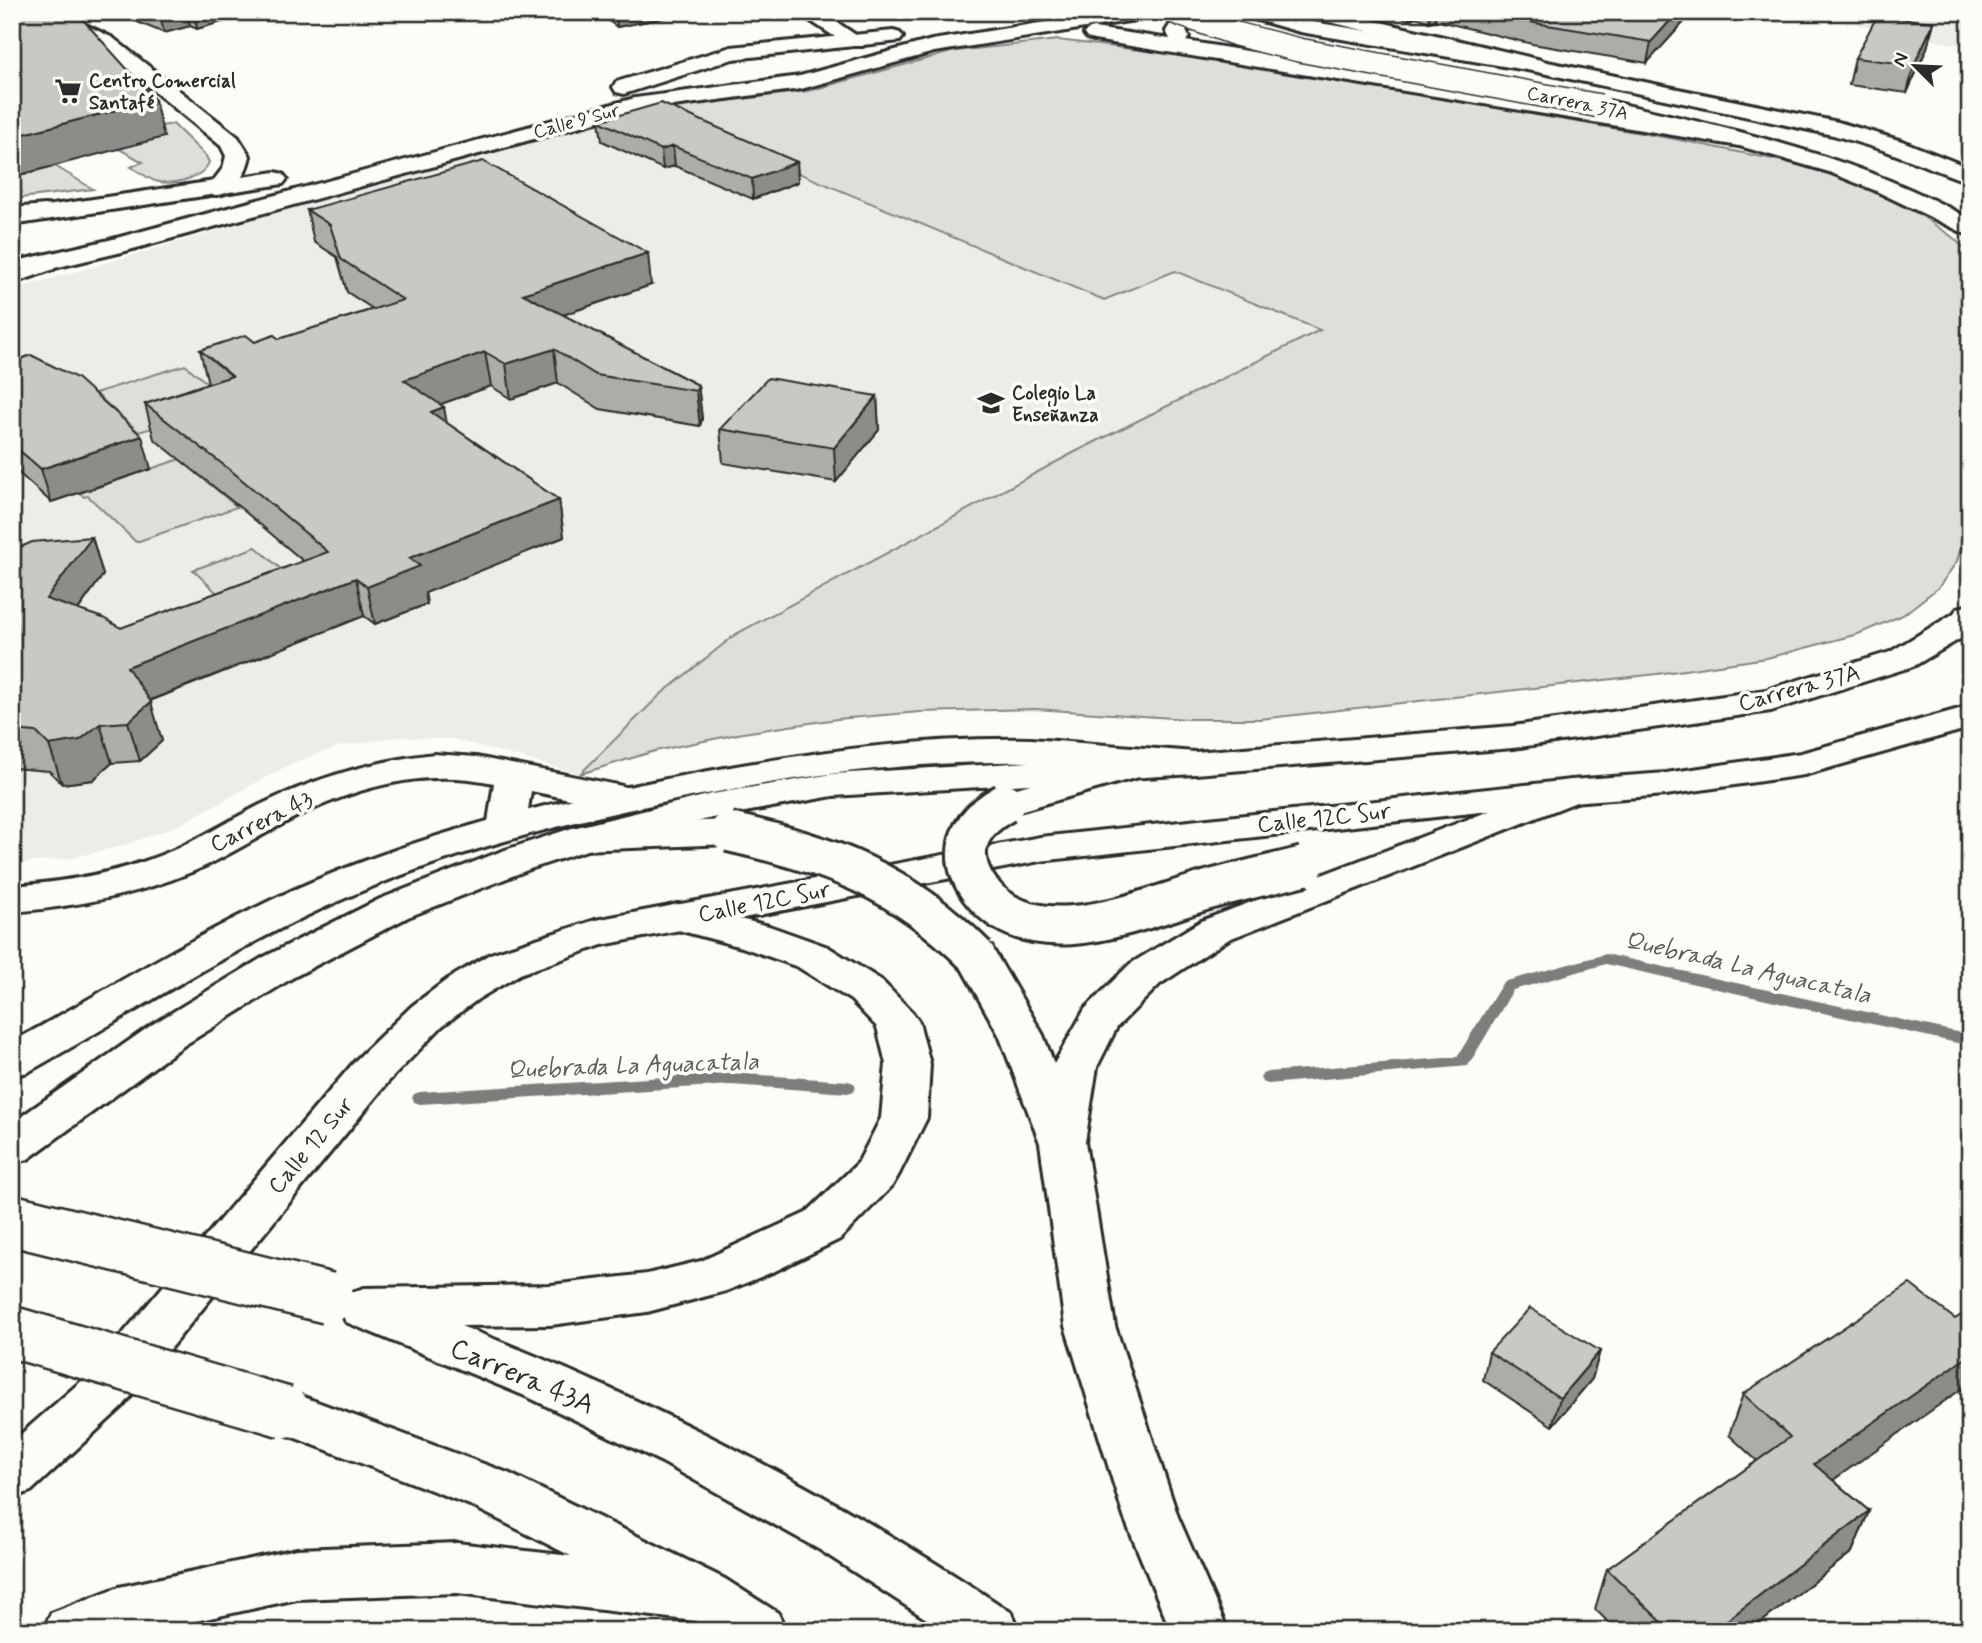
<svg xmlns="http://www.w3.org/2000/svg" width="1982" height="1643" font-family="Mynerve,sans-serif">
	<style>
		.built { fill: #edece8 }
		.green { fill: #dfdeda; stroke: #858482; stroke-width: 2 }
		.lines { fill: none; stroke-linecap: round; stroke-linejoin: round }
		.stream { fill: #7e7d7b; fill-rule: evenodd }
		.minor-casing { stroke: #2b2b2b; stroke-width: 6 }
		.tertiary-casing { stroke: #2b2b2b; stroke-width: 6 }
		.secondary-casing { stroke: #2b2b2b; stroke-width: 6 }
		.primary-casing { stroke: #2b2b2b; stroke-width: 6 }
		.minor { fill: #fdfcf7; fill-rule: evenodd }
		.tertiary { fill: #fdfcf7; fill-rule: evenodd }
		.secondary { fill: #fdfcf7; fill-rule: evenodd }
		.primary { fill: #fdfcf7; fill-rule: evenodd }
		.tertiary-bridge-casing { stroke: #2b2b2b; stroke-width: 26; stroke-linecap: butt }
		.primary-bridge-far1-casing { stroke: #2b2b2b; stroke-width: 44; stroke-linecap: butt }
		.primary-bridge-casing { stroke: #2b2b2b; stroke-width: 55; stroke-linecap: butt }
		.tertiary-bridge { stroke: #fdfcf7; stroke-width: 23 }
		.primary-bridge-far1 { stroke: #fdfcf7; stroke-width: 38 }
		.primary-bridge { stroke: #fdfcf7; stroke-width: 50 }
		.wall { fill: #adaca9; stroke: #2b2b2b; stroke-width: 2 }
		.shaded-wall { fill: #8d8c89; stroke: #2b2b2b; stroke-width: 2 }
		.building { fill: #c9c8c4; stroke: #2b2b2b; stroke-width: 2 }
		.labels { text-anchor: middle; stroke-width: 7; stroke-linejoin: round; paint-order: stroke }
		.far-poi-label { font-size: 19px; font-weight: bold; fill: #2b2b2b; stroke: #fdfcf7; text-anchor: start }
		.far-street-label { font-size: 19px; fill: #2b2b2b; stroke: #fdfcf7 }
		.street-label { font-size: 23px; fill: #2b2b2b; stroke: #fdfcf7 }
		.water-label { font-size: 24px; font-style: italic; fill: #5b5b5a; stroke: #fdfcf7 }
		.near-street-label { font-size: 28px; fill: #2b2b2b; stroke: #fdfcf7 }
	</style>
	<rect width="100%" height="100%" fill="#fdfcf7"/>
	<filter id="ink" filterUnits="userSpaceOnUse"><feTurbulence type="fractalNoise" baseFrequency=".0143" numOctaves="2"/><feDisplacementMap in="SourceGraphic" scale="14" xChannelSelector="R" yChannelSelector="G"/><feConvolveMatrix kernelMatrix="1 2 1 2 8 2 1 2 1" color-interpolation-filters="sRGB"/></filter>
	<g filter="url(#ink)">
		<g class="built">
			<polygon points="1821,12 1970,12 1970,42 1965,46 1816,16"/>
			<polygon points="1058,40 1229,61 1723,148 1782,161 1876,191 1916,212 1951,236 1970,253 1970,516 1957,561 1939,587 1903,615 1858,634 1767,658 1657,674 1260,719 1188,719 1035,709 920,712 837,719 743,733 655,751 580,774 453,739 398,737 341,746 294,762 177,826 125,845 72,858 12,864 12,290 213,232 356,187 647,110 808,91 955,51"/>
		</g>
		<g class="green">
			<polygon points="1058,40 1229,61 1675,139 1782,161 1833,173 1876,191 1916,212 1951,236 1970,253 1970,516 1957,561 1939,587 1903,615 1858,634 1767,658 1657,674 1260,719 1188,719 1035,709 920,712 837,719 743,733 655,751 580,774 660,695 736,634 1073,453 1320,330 1175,271 1104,300 647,110 808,91 955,51"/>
			<path d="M173,124L206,156L209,162C203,179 171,186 155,181C147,178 138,171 131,167L143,162L119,149L155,127Z"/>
			<polygon points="55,166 93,189 12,199 12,177"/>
			<polygon points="185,365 232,403 139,432 95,393"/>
			<polygon points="180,459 237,507 136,542 88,496 84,497 80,493"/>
			<polygon points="256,547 309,594 244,619 193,570"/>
		</g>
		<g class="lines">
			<g class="stream">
				<polygon points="1606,954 1970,1035 1970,1046 1606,964 1513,990 1468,1066 1268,1084 1262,1082 1260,1078 1262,1074 1268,1072 1457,1057 1503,982"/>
				<polygon points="731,1073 848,1081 854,1083 856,1087 854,1091 848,1093 731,1085 420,1104 414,1102 412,1098 414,1094 420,1092"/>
			</g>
			<defs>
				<g id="minor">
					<path d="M32,12H59L113,38L238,137L250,156C246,175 232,200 210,194L207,189L223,168L226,156L221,146L99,46L35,16Z"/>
					<polygon points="797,12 822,12 866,42 863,46 849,46"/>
					<path d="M434,754L476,757L622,786L635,790L641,798L635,806L622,810L531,791L525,828L520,836L506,840L492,836L487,828L494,783C420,767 349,789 284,823C254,839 225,858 194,871C137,895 74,907 12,912V886C64,882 115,874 164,854C197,841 228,821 260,805C315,778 373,761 434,754Z"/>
				</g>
				<g id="tertiary">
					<polygon points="1240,12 1273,12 1302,20 1533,59 1838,122 1902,141 1970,168 1970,183 1886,151 1833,135 1533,71 1300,32 1243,16"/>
					<path d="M1600,99C1727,128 1855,155 1970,219V236L1874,190L1829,172L1736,145L1592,111L1589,106L1592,101Z"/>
					<polygon points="1970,605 1970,633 1914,666 1771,711 1513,748 1195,774 833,796 712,818 596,847 530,869 408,917 292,978 183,1046 28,1159 12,1164 12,1123 153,1024 262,958 380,899 502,851 569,829 712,794 833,774 1195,752 1513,726 1766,690 1890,652 1953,614 1958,608"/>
					<polygon points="1970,706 1970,728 1804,775 1666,795 1571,802 1040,861 602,945 520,974 478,999 442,1026 388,1082 122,1407 31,1491 12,1498 12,1442 86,1377 356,1060 412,1006 448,979 490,954 595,920 1040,837 1571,780 1666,773 1801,753"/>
				</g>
				<g id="secondary">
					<polygon points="1108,12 1158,12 1148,18 934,52 801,89 636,111 122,252 12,278 12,262 109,240 635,98 800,76 932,40"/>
					<polygon points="1204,12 1235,12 1232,16 1186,31 1189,37 1186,41 1739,132 1747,134 1751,139 1747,144 1739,146 1094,40 1087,38 1084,34 1087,30 1094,28 1170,39 1166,31 1171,23"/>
					<polygon points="1302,12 1338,12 1541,60 1544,65 1541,70 1533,71 1305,16"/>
					<polygon points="893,31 900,33 903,37 900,41 733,59 624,94 616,92 613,87 616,82 731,47"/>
					<polygon points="275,172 283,174 287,179 283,184 12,225 12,211"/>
				</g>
				<g id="primary">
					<polygon points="45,205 54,207 57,212 54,217 12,222 12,208"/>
					<polygon points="45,256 54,259 58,264 54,269 12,284 12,267"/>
					<path d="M1031,739L1195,752L1208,755L1214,763L1208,771L1195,774L1149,770L1145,775L1005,815L992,811L986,803L992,795L1096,765C963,755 832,770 701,795C571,820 441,853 321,909C219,956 125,1018 28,1072L12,1076V1042C106,991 196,934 293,890C424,832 564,798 703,772C812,752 921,737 1031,739Z"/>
					<polygon points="1571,780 1584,783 1590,791 1584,799 1229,939 1160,984 1117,1027 1097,1067 1085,1142 1115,1326 1178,1517 1228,1631 1171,1631 1124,1517 1065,1326 1040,1143 999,1035 955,956 961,946 976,942 991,946 1043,1035 1054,1064 1085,1009 1130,964 1201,921"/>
					<polygon points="729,820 743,824 748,832 743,840 729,844 583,850 569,847 564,838 569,829 583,826"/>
					<path d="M677,904L769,926L828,947L881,980L912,1012L919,1022L930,1064L927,1118L899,1174L892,1186L840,1239L775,1271L726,1291L647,1312L551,1325L461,1326C655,1401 839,1497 1012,1613L1020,1631H945L820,1550L662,1462L530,1398L346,1322L339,1308L346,1294L364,1288L551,1285L647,1274L701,1261L806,1213L858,1163L881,1118L886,1064L877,1027L851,1000L798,967L742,947L663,926L657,917L663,908Z"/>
					<polygon points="285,1390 508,1473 725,1579 778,1613 786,1631 710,1631 695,1621 457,1593 297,1599 150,1631 43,1631 51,1613 119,1587 297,1549 457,1543 571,1556 470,1505 267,1427 259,1412 267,1397"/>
				</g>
			</defs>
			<use href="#minor" class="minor-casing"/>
			<use href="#tertiary" class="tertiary-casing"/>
			<use href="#secondary" class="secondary-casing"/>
			<use href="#primary" class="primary-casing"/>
			<use href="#minor" class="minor"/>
			<use href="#tertiary" class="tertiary"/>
			<use href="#secondary" class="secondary"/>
			<use href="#primary" class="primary"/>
			<defs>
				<polyline id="tertiary-bridge" points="1174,12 1236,34 1299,50 1600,106"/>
				<g id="primary-bridge-far1">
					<path d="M1005,803C987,813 968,828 967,851C966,865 972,879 980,890C1032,958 1137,911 1201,892C1235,882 1269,875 1304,866"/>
					<path d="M729,832C831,855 901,880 976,956"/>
				</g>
				<g id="primary-bridge">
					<polyline points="12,1220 328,1298"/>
					<polyline points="12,1332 285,1412"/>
				</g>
			</defs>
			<use href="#tertiary-bridge" class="tertiary-bridge-casing"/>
			<use href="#primary-bridge-far1" class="primary-bridge-far1-casing"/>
			<use href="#primary-bridge" class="primary-bridge-casing"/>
			<use href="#tertiary-bridge" class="tertiary-bridge"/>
			<use href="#primary-bridge-far1" class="primary-bridge-far1"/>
			<use href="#primary-bridge" class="primary-bridge"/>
		</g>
		<g class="wall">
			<polygon points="113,12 256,12 197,29 190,26 164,33"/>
			<polygon points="596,12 690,12 690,13 617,27"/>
			<polygon points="1381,12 1693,12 1647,63 1532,44 1435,20 1429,22 1416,17 1409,20"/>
			<polygon points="1934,22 1927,48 1907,93 1849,85 1855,58"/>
			<polygon points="599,121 797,162 798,182 753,199 675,166 663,169 602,141"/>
			<polygon points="307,210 651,285 563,315 698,385 702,419 700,426 600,409 558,383 511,399 491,386 440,404 447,423 559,500 564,537 425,593 427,604 375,624 364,616 150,701 162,741 140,761 112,763 93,780 62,784 49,771 12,768 12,551 92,537 103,575 78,610 121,628 303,561 243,510 154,439 145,404 208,383 200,350 279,339 373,309 347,292 337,257 314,242"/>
			<polygon points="12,362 151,469 51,502 12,467"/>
			<polygon points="877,396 879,430 836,482 723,463 720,429"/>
			<polygon points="1955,1319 1833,1480 1869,1511 1852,1552 1750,1631 1617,1631 1595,1609 1607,1569 1757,1461 1729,1435 1743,1394"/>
			<polygon points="1600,1351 1592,1379 1552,1426 1483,1380 1489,1352"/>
		</g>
		<g class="shaded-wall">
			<polygon points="171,12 187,12 190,26 164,33 160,15"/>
			<polygon points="194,12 256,12 197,29"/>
			<polygon points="616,12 690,12 690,13 617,27"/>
			<polygon points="1410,12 1416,12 1416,17 1409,20"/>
			<polygon points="1430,12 1436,12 1435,20 1429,22"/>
			<polygon points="1678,12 1693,12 1647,63 1651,42"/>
			<polygon points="1934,22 1927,48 1907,93 1914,65"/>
			<polygon points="155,100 164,137 12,177 12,137"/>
			<polygon points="673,146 675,166 663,169 661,150"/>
			<polygon points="797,162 798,182 753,199 752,179"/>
			<polygon points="648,253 651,285 527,327 523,294"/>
			<polygon points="554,349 558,383 511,399 506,364"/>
			<polygon points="485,352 491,386 411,415 404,380"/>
			<polygon points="698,385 702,419 700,426 696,391"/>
			<polygon points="877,396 879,430 836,482 834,448"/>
			<polygon points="444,407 450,442 431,412"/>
			<polygon points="142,436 151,469 51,502 41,469"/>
			<polygon points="559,500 564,537 425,593 427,604 375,624 367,587 409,558"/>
			<polygon points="92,537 103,575 58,637 46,599"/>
			<polygon points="356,578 364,616 138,705 127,667"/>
			<polygon points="151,702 162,741 140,761 128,722"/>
			<polygon points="100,724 112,763 93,780 62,784 49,745"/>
			<polygon points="1600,1351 1592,1379 1552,1426 1560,1398"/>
			<polygon points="1970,1355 1970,1383 1798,1505 1814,1464"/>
			<polygon points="1869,1511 1852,1552 1750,1631 1713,1631"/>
		</g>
		<g class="building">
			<polygon points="12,12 76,12 155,100 12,137"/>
			<polygon points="152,12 171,12 160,15"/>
			<polygon points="1490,12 1678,12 1651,42 1535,23"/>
			<polygon points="1877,16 1934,22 1914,65 1855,58"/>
			<polygon points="661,103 797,162 752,179 673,146 661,150 599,121"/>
			<polygon points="483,161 648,253 523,294 698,385 696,391 596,375 554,349 506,364 485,352 404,380 444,407 431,412 559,500 409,558 420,566 367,587 356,578 127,667 151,702 128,722 100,724 80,740 49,745 36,732 12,730 12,551 32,542 92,537 46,599 103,618 121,628 328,552 234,473 145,404 232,376 200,350 246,335 255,342 274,335 279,339 403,300 341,259 330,225 307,210"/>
			<polygon points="31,355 77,378 142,436 41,469 12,444 12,362"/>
			<polygon points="768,378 877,396 834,448 720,429"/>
			<polygon points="1910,1284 1955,1319 1970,1309 1970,1355 1814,1464 1869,1511 1713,1631 1671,1631 1607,1569 1790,1437 1743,1394"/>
			<polygon points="1530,1308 1600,1351 1560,1398 1489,1352"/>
		</g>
	</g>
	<defs>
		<symbol id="supermarket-bare" viewBox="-9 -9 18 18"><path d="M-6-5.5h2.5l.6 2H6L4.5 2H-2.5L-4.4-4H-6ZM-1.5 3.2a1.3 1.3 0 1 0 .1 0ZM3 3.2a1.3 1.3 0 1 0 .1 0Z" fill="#2b2b2b" stroke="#fdfcf7" stroke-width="2.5" paint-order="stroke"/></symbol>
		<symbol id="school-bare" viewBox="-9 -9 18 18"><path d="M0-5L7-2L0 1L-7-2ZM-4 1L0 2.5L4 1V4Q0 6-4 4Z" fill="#2b2b2b" stroke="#fdfcf7" stroke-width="2.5" paint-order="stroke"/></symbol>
	</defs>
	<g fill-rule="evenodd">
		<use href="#supermarket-bare" x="49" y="72" width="38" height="38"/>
		<use href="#school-bare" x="972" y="384" width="38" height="38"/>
	</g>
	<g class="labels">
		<g class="far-poi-label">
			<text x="89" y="87">Centro Comercial<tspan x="89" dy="22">Santafé</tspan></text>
			<text x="1012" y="399">Colegio La<tspan x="1012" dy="22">Enseñanza</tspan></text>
		</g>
		<g class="far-street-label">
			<text transform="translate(1578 102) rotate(12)" y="7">Carrera 37A</text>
			<text transform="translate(576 120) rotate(-15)" y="7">Calle 9 Sur</text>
		</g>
		<g class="street-label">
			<text transform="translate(1799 687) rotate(-15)" y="8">Carrera 37A</text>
			<text transform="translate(1324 817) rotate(-6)" y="8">Calle 12C Sur</text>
			<text transform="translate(261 821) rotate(-26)" y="8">Carrera 43</text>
			<text transform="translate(764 901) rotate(-11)" y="8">Calle 12C Sur</text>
			<text transform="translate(310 1145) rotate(-50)" y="8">Calle 12 Sur</text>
		</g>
		<g class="water-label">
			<text transform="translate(1748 967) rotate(13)" y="8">Quebrada La Aguacatala</text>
			<text transform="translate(633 1065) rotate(-2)" y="8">Quebrada La Aguacatala</text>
		</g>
		<g class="near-street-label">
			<text transform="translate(523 1375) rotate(23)" y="10">Carrera 43A</text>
		</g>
	</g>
	<rect width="1982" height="1643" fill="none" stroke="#fdfcf7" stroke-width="42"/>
	<rect x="21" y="21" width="1940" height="1601" fill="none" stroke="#2b2b2b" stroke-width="2.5" filter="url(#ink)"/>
	<g transform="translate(1915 66) rotate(294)" stroke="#fdfcf7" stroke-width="5" paint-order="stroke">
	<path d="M0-5L12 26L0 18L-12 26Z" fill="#2b2b2b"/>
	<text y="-10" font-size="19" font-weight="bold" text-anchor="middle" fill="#2b2b2b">N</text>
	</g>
</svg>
